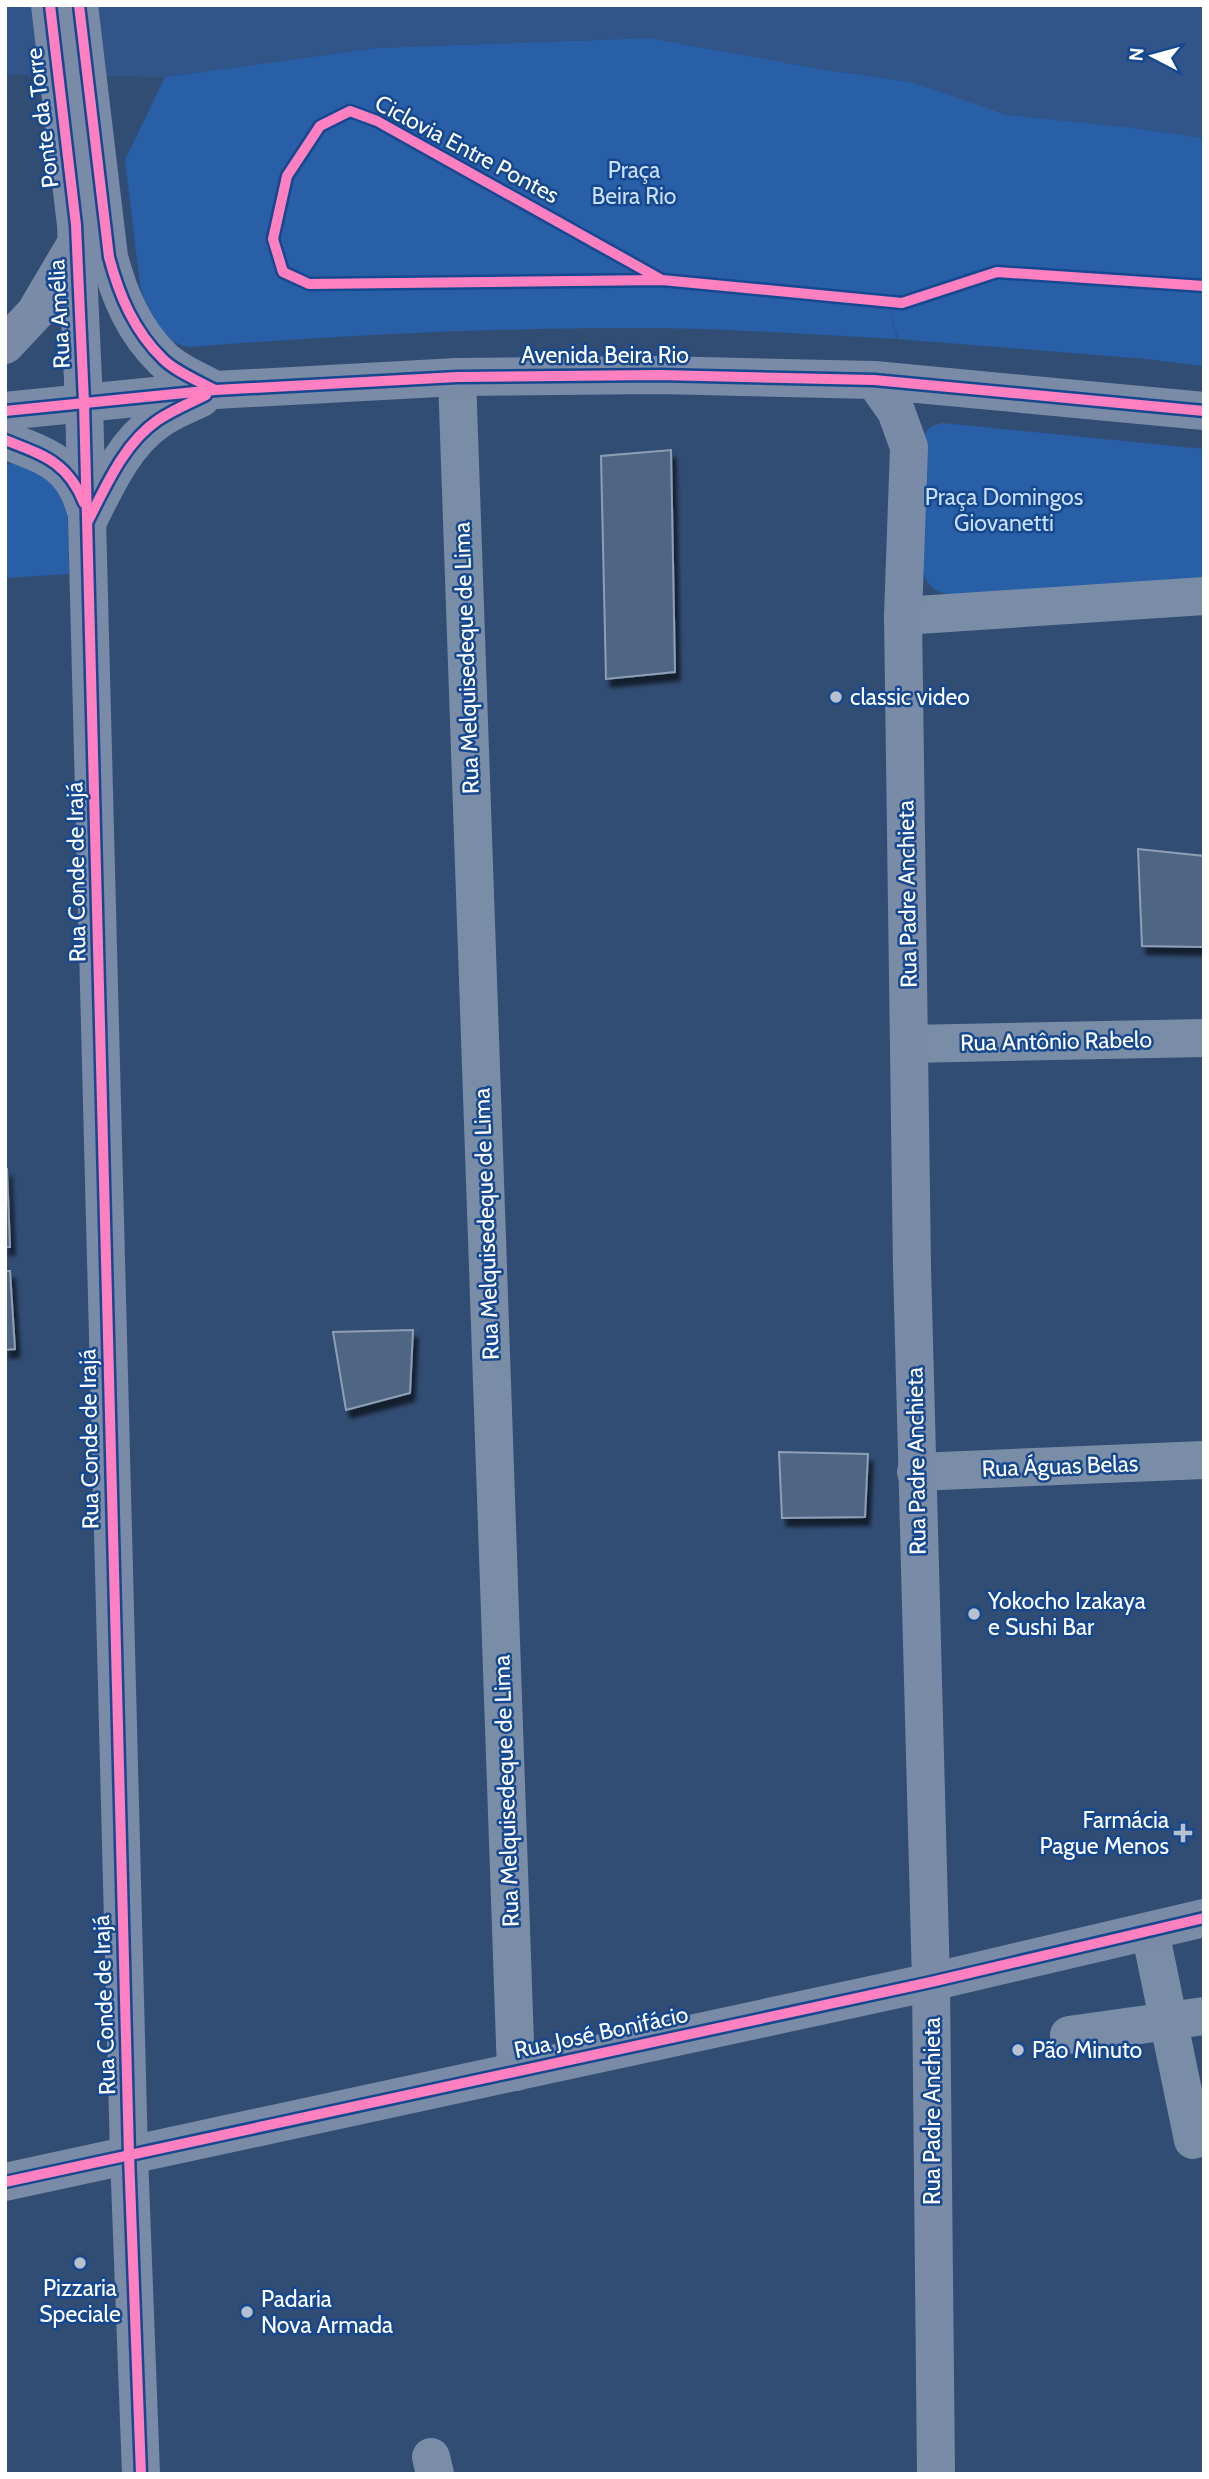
<svg xmlns="http://www.w3.org/2000/svg" width="1209" height="2479" font-family="Cabin,sans-serif">
	<style>
		.green { fill: #295fa6 }
		.water { fill: #315589 }
		.building { fill: #4f6584; stroke: #8e9eb5; stroke-width: 2; filter: url(#shadow) }
		.lines { fill: none; stroke-linecap: round; stroke-linejoin: round }
		.minor { stroke: #798da7; stroke-width: 38 }
		.major { stroke: #798ba6; stroke-width: 38 }
		.cycleway-casing { stroke: #164890; stroke-width: 15 }
		.cycleway { stroke: #ff80c0; stroke-width: 10 }
		.poi-dot { fill: #b7c1ce; stroke: #164890; stroke-width: 2.5 }
		.labels { text-anchor: middle; stroke-width: 5; stroke-linejoin: round; paint-order: stroke }
		.street-label { font-size: 23px; fill: #fff; stroke: #164890 }
		.park-label { font-size: 23px; fill: #c9dffb; stroke: #164890 }
		.poi-label { font-size: 23px; fill: #fff; stroke: #164890; text-anchor: start }
	</style>
	<defs>
		<filter id="shadow"><feDropShadow dx="4.5" dy="8" stdDeviation="2" flood-color="#0009"/></filter>
	</defs>
	<rect width="100%" height="100%" fill="#324d74"/>
	<g class="green">
		<path d="M649,38L821,69L911,82L1008,115L1127,127L1204,138V366L1146,359L898,339L888,305L897,339C817,335 737,329 657,328C502,327 345,335 189,347C163,344 144,307 140,284L125,160L165,77L376,48Z"/>
		<path d="M942,423L1204,449V577L955,596C937,593 928,588 922,570L923,436L930,427Z"/>
		<polygon points="20,463 67,488 69,574 5,578 5,464"/>
	</g>
	<polygon class="water" points="5,5 1204,5 1204,138 1127,127 1008,115 911,82 821,69 649,38 376,48 165,77 5,75"/>
	<g class="building">
		<polygon points="671,450 675,672 606,679 601,456"/>
		<polygon points="1138,849 1204,856 1204,947 1142,946"/>
		<polygon points="5,1169 7,1169 10,1247 5,1247"/>
		<polygon points="5,1271 10,1271 15,1349 5,1350"/>
		<polygon points="413,1330 410,1393 346,1410 333,1332"/>
		<polygon points="779,1452 868,1454 865,1517 782,1518"/>
	</g>
	<g class="lines">
		<g class="minor">
			<polyline points="457,377 516,2072"/>
			<polyline points="903,616 1204,596"/>
			<polyline points="909,1044 1204,1038"/>
			<polyline points="916,1472 1204,1460"/>
			<polyline points="1150,1931 1193,2140"/>
			<polyline points="1069,2035 1204,2016"/>
			<polyline points="431,2457 435,2474"/>
		</g>
		<g class="major">
			<polyline points="50,5 76,225 84,402 129,2155 141,2474"/>
			<path d="M79,5L109,257C119,295 134,331 163,359C176,372 199,381 215,390"/>
			<polyline points="5,345 35,313 77,242"/>
			<polyline points="874,380 896,411 909,447 903,616 912,1266 931,1982 936,2474"/>
			<polyline points="5,411 215,390 457,377 659,375 874,380 1204,411"/>
			<path d="M5,440C45,456 72,462 85,508"/>
			<path d="M89,519C106,485 124,444 157,421C170,411 187,405 201,398"/>
			<polyline points="5,2182 931,1982 1204,1918"/>
		</g>
		<defs>
			<g id="cycleway">
				<polyline points="50,5 76,225 84,402 129,2155 141,2474"/>
				<path d="M79,5L109,257C119,295 134,331 163,359C176,372 199,381 215,390"/>
				<polyline points="662,280 377,121 350,111 320,126 287,176 273,239 283,272 309,284 662,280 902,303 997,272 1204,286"/>
				<polyline points="5,411 215,390 457,377 659,375 874,380 1204,411"/>
				<path d="M5,440C43,455 68,462 84,503"/>
				<path d="M88,521C106,486 124,443 158,420C173,410 190,403 206,395"/>
				<polyline points="5,2182 931,1982 1204,1918"/>
			</g>
		</defs>
		<use href="#cycleway" class="cycleway-casing"/>
		<use href="#cycleway" class="cycleway"/>
	</g>
	<g class="poi-dot">
		<circle cx="836" cy="697" r="7"/>
		<circle cx="974" cy="1614" r="7"/>
		<path d="M1179.5 1822.5h7v7h7v7h-7v7h-7v-7h-7v-7h7z"/>
		<circle cx="1018" cy="2050" r="7"/>
		<circle cx="80" cy="2263" r="7"/>
		<circle cx="247" cy="2312" r="7"/>
	</g>
	<g class="labels">
		<g class="street-label">
			<text transform="translate(42 118) rotate(-97)" y="8">Ponte da Torre</text>
			<text transform="translate(467 149) rotate(28)" y="8">Ciclovia Entre Pontes</text>
			<text transform="translate(59 314) rotate(-93)" y="8">Rua Amélia</text>
			<text x="605" y="363">Avenida Beira Rio</text>
			<text transform="translate(466 658) rotate(-92)" y="8">Rua Melquisedeque de Lima</text>
			<text transform="translate(76 872) rotate(-91)" y="8">Rua Conde de Irajá</text>
			<text transform="translate(907 894) rotate(-91)" y="8">Rua Padre Anchieta</text>
			<text transform="translate(1056 1041) rotate(-1)" y="8">Rua Antônio Rabelo</text>
			<text transform="translate(486 1224) rotate(-92)" y="8">Rua Melquisedeque de Lima</text>
			<text transform="translate(89 1439) rotate(-91)" y="8">Rua Conde de Irajá</text>
			<text transform="translate(916 1461) rotate(-91)" y="8">Rua Padre Anchieta</text>
			<text transform="translate(1060 1466) rotate(-2)" y="8">Rua Águas Belas</text>
			<text transform="translate(506 1791) rotate(-92)" y="8">Rua Melquisedeque de Lima</text>
			<text transform="translate(104 2005) rotate(-92)" y="8">Rua Conde de Irajá</text>
			<text transform="translate(601 2032) rotate(-12)" y="8">Rua José Bonifácio</text>
			<text transform="translate(932 2111) rotate(-90)" y="8">Rua Padre Anchieta</text>
		</g>
		<g class="park-label">
			<text x="634" y="178">Praça<tspan x="634" dy="26">Beira Rio</tspan></text>
			<text x="1004" y="505">Praça Domingos<tspan x="1004" dy="26">Giovanetti</tspan></text>
		</g>
		<g class="poi-label">
			<text x="850" y="705">classic video</text>
			<text x="988" y="1609">Yokocho Izakaya<tspan x="988" dy="26">e Sushi Bar</tspan></text>
			<text x="1169" y="1828" text-anchor="end">Farmácia<tspan x="1169" dy="26">Pague Menos</tspan></text>
			<text x="1032" y="2058">Pão Minuto</text>
			<text x="80" y="2296" text-anchor="middle">Pizzaria<tspan x="80" dy="26">Speciale</tspan></text>
			<text x="261" y="2307">Padaria<tspan x="261" dy="26">Nova Armada</tspan></text>
		</g>
	</g>
	<rect width="1209" height="2479" fill="none" stroke="#ffffff" stroke-width="14"/>
	<g transform="translate(1153 56) rotate(276)" stroke="#164890" stroke-width="5" paint-order="stroke">
	<path d="M0-5L12 26L0 18L-12 26Z" fill="#ffffff"/>
	<text y="-10" font-size="19" font-weight="bold" text-anchor="middle" fill="#ffffff">N</text>
	</g>
</svg>
